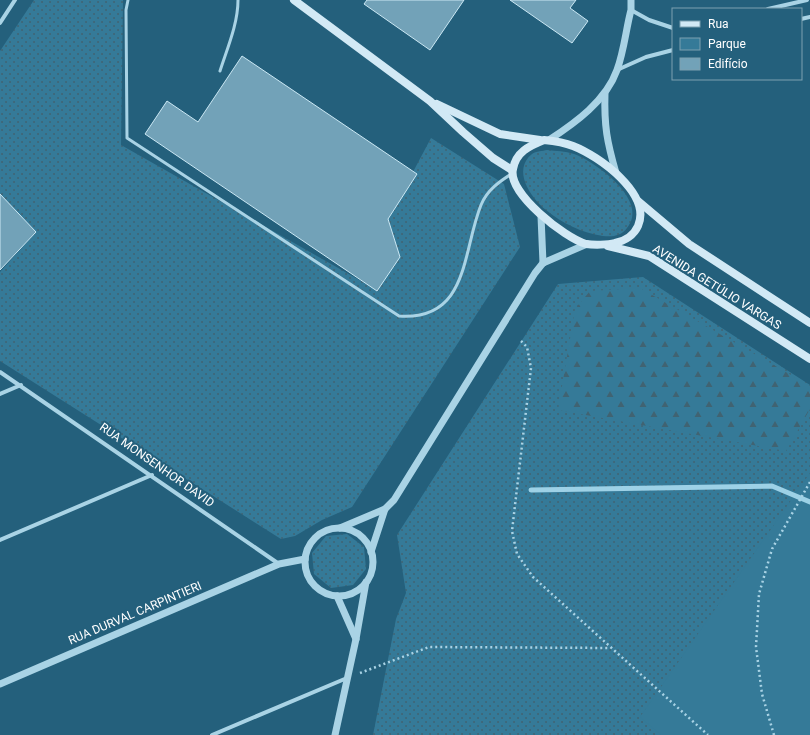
<svg xmlns="http://www.w3.org/2000/svg" width="810" height="735" font-family="Roboto,sans-serif">
	<style>
		.grass { fill: url(#grass-dots) }
		.forest { fill: url(#forest-firs) }
		.park { fill: #357a98 }
		.lines { fill: none; stroke-linecap: round; stroke-linejoin: round }
		.stream { stroke: #9dd1e6; stroke-width: 5 }
		.building { fill: #72a2b8; stroke: #cbe8f4 }
		.path { stroke: #a9d3e5; stroke-width: 2.5; stroke-dasharray: 2 3; stroke-linecap: butt }
		.service { stroke: #a9d3e5; stroke-width: 3 }
		.minor { stroke: #a9d3e5; stroke-width: 4 }
		.tertiary { stroke: #a9d3e5; stroke-width: 7 }
		.secondary { stroke: #d2e9f5; stroke-width: 8 }
		.labels { text-anchor: middle; stroke-width: 4; stroke-linejoin: round; paint-order: stroke }
		.street-label { font-size: 12px; fill: #fff; stroke: #24607c }
	</style>
	<defs>
		<pattern id="grass-dots" width="8" height="8" patternUnits="userSpaceOnUse"><rect width="8" height="8" fill="#357a98"/><path d="M2 2h.1M6 6h.1" fill="none" stroke="#406372" stroke-width="1.8" stroke-linecap="round"/></pattern>
		<pattern id="forest-firs" width="22" height="20" patternUnits="userSpaceOnUse"><rect width="22" height="20" fill="#357a98"/><path d="M5 1l3.5 6h-7zM16 11l3.5 6h-7z" fill="#406372"/></pattern>
	</defs>
	<rect width="100%" height="100%" fill="#24607c"/>
	<g class="grass">
		<polygon points="34,0 123,0 121,145 377,290 388,219 431,138 504,184 520,247 352,507 322,520 295,536 281,539 0,361 0,272 36,232 0,194 0,51"/>
		<path d="M547,150C556,151 565,151 574,154C596,162 650,201 627,228C621,236 613,237 603,236C582,233 562,223 546,210C530,197 512,170 532,154C536,151 543,151 547,150Z"/>
		<polygon points="643,277 810,385 810,735 373,735 396,619 406,593 397,535 558,284"/>
		<polygon points="347,534 364,547 366,569 353,585 331,588 314,574 312,553 326,536"/>
	</g>
	<polygon class="forest" points="640,288 810,386 810,409 786,451 558,410 575,309 590,291"/>
	<polygon class="park" points="810,473 810,735 661,735 640,717"/>
	<g class="lines">
		<polyline class="stream" points="531,490 772,486 810,502"/>
	</g>
	<g class="building">
		<polygon points="367,0 464,0 430,50 364,4"/>
		<polygon points="510,0 576,0 570,8 588,21 572,43"/>
		<polygon points="242,56 417,174 388,219 400,257 377,291 145,134 167,101 198,122"/>
		<polygon points="0,194 36,232 0,270"/>
	</g>
	<g class="lines">
		<g class="path">
			<polyline points="521,341 527,347 531,368 512,531 517,554 533,577 708,735"/>
			<polyline points="360,673 429,647 610,648"/>
			<polyline points="774,735 762,694 756,647 759,594 772,549 810,482"/>
		</g>
		<g class="service">
			<path d="M128,0L126,10L127,138L399,316C469,321 462,252 481,205C487,190 500,181 513,173"/>
			<path d="M220,71C227,49 238,24 238,0"/>
		</g>
		<g class="minor">
			<polyline points="768,9 807,0"/>
			<polyline points="631,10 649,20 673,28"/>
			<polyline points="801,19 810,17"/>
			<polyline points="0,23 15,0"/>
			<polyline points="617,70 646,57 673,50"/>
			<polyline points="0,372 279,564"/>
			<polyline points="0,394 21,385"/>
			<polyline points="0,540 152,475"/>
			<polyline points="212,735 347,678"/>
		</g>
		<g class="tertiary">
			<path d="M605,93C604,126 607,142 616,173"/>
			<path d="M549,140C575,123 606,101 617,70C624,51 626,29 631,10V0"/>
			<polyline points="541,216 543,263"/>
			<polyline points="340,528 385,509 394,500 535,273 543,263 587,244"/>
			<circle cx="339" cy="562" r="34"/>
			<polyline points="371,552 385,509"/>
			<polyline points="337,596 356,639"/>
			<polyline points="0,684 279,564 305,559"/>
			<polyline points="335,735 356,639 366,582"/>
		</g>
		<g class="secondary">
			<polyline points="294,0 430,101 463,132 493,158 512,170"/>
			<polyline points="437,104 500,134 540,140"/>
			<path d="M544,140C554,141 563,142 573,146C599,156 652,194 638,226C634,235 625,241 615,243C608,245 593,245 586,244C565,238 507,193 513,169C516,152 529,146 544,140Z"/>
			<polyline points="638,201 689,244 810,323"/>
			<polyline points="608,246 649,256 810,359"/>
		</g>
	</g>
	<g class="labels">
		<g class="street-label">
			<text transform="translate(717 287) rotate(32)" y="4">AVENIDA GETÚLIO VARGAS</text>
			<text transform="translate(157 465) rotate(35)" y="4">RUA MONSENHOR DAVID</text>
			<text transform="translate(135 613) rotate(-23)" y="4">RUA DURVAL CARPINTIERI</text>
		</g>
	</g>
	<rect x="672" y="8" width="130" height="72" fill="#24607c" stroke="#7ca0b0"/>
	<rect x="680" y="21" width="20" height="6" fill="#d2e9f5" stroke="#7ca0b0"/>
	<text x="708" y="28" font-size="12" fill="#ffffff">Rua</text>
	<rect x="680" y="38" width="20" height="12" fill="#357a98" stroke="#7ca0b0"/>
	<text x="708" y="48" font-size="12" fill="#ffffff">Parque</text>
	<rect x="680" y="58" width="20" height="12" fill="#72a2b8" stroke="#7ca0b0"/>
	<text x="708" y="68" font-size="12" fill="#ffffff">Edifício</text>
</svg>
